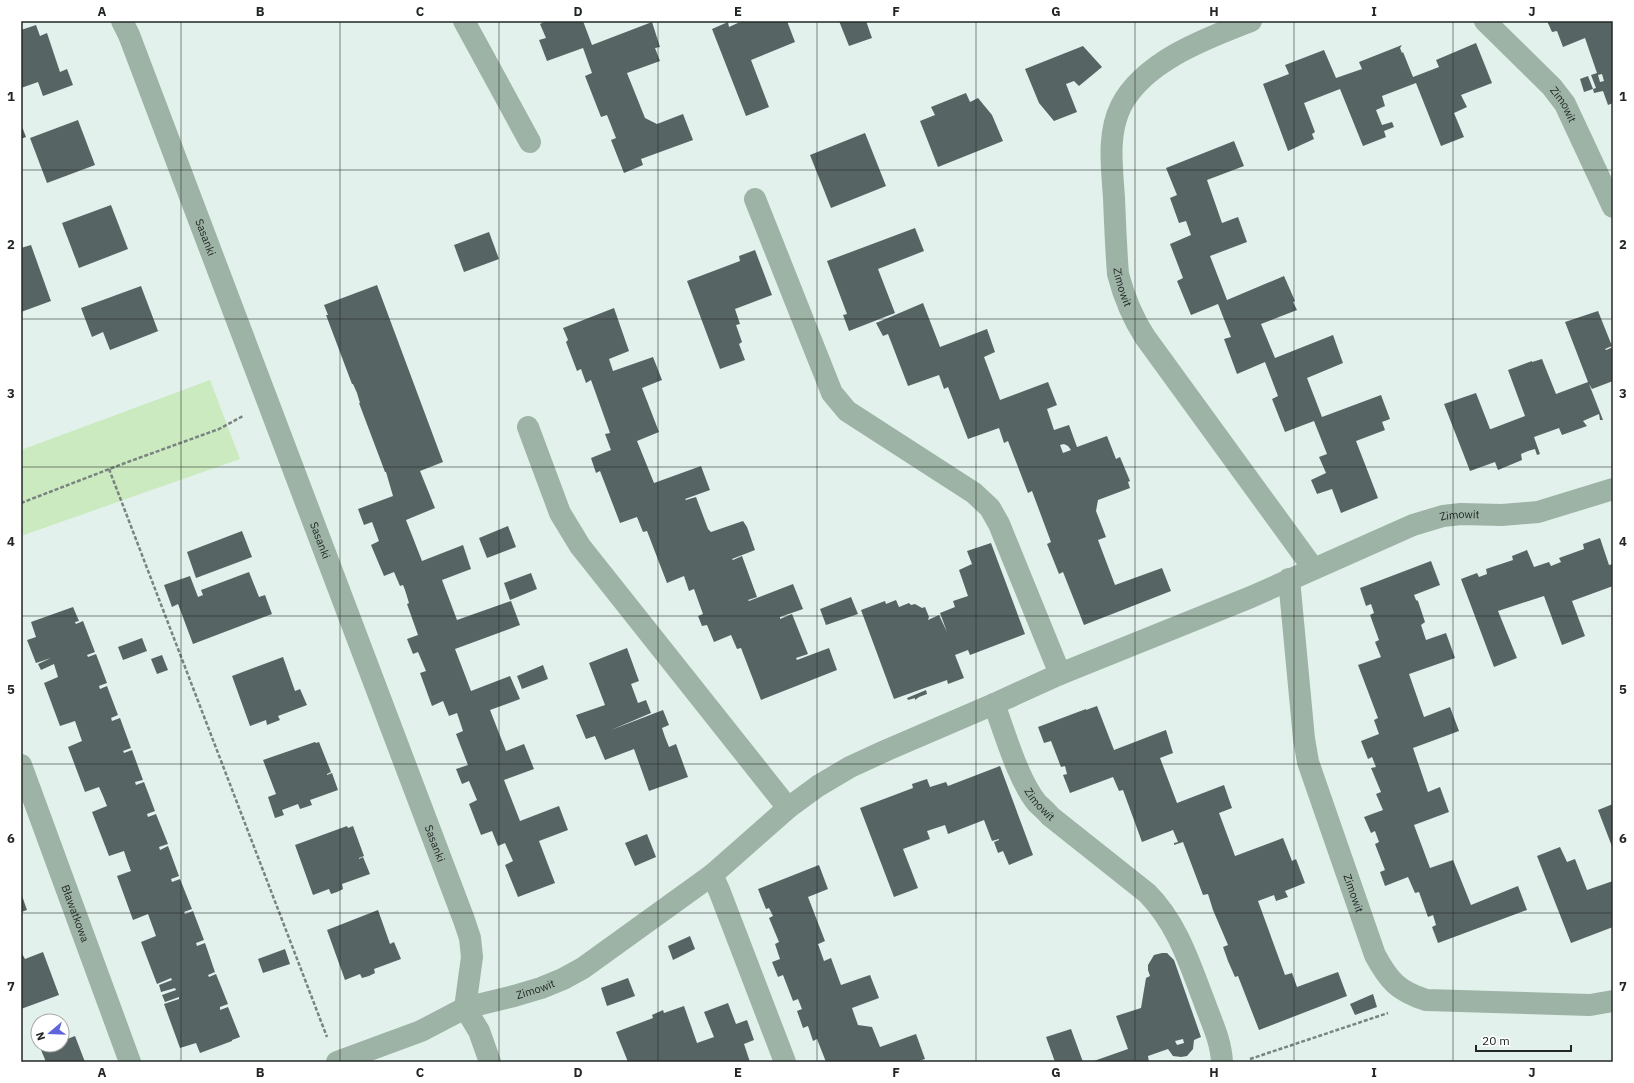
<svg xmlns="http://www.w3.org/2000/svg" width="1634" height="1083" font-family="'IBM Plex Sans',sans-serif">
	<style>
		.grass { fill: #cceac0 }
		.building { fill: #576464; fill-rule: evenodd }
		.lines { fill: none; stroke-linecap: round; stroke-linejoin: round }
		.path { stroke: #798380; stroke-width: 2.5; stroke-dasharray: 4 2; stroke-linecap: butt }
		.minor { stroke: #9db3a5; stroke-width: 22 }
		.grid { fill: none; stroke: #222726; stroke-width: 1; stroke-opacity: 0.55 }
		.labels { text-anchor: middle; stroke-width: 4; stroke-linejoin: round; paint-order: stroke }
		.street-label { font-size: 11px; fill: #222726; stroke: #fff }
		.neatline { fill: none; stroke: #222726; stroke-width: 1.5 }
		.grid-label { font-size: 13px; text-anchor: middle; font-weight: bold; fill: #222726 }
	</style>
	<rect width="100%" height="100%" fill="#e2f1ec"/>
	<polygon class="grass" points="210,380 240,459 21,536 21,450"/>
	<g class="building">
		<polygon points="546,21 583,21 592,45 652,22 660,47 655,48 660,61 627,73 645,118 657,124 683,114 693,140 641,159 643,165 624,173 611,140 616,138 607,115 601,117 585,76 592,73 583,48 547,61 539,40 546,38 540,24"/>
		<polygon points="739,21 787,21 795,42 751,60 769,107 746,116 712,29 728,22 729,27 740,22"/>
		<polygon points="839,21 866,21 872,38 849,46"/>
		<path d="M1547,21H1613V103L1608,105L1603,91L1594,93L1593,89L1584,92L1580,79L1588,76L1593,89L1596,88L1591,75L1597,73L1585,38L1563,47L1557,31L1552,32ZM1602,74L1604,81L1600,82L1598,75Z"/>
		<polygon points="36,25 40,36 47,33 60,72 67,69 73,85 43,96 38,82 21,88 21,30"/>
		<polygon points="1476,43 1492,83 1461,95 1467,107 1454,113 1464,137 1441,146 1416,83 1382,96 1385,106 1376,110 1382,125 1392,122 1394,127 1384,131 1386,137 1363,146 1340,89 1304,103 1315,132 1312,134 1314,139 1288,151 1263,84 1289,74 1285,65 1324,50 1336,78 1362,69 1359,62 1402,45 1400,48 1402,53 1403,52 1413,77 1439,67 1436,60"/>
		<polygon points="1083,46 1102,67 1079,86 1074,81 1066,84 1077,112 1054,121 1039,103 1025,69"/>
		<polygon points="966,93 970,102 978,98 992,115 1003,141 938,167 920,121 935,115 931,107"/>
		<polygon points="78,120 95,165 47,183 30,138"/>
		<polygon points="21,124 26,137 21,139"/>
		<polygon points="865,133 886,186 831,208 810,155"/>
		<polygon points="1234,141 1244,166 1207,180 1222,223 1238,217 1247,242 1210,256 1227,300 1284,276 1295,301 1293,302 1297,310 1261,324 1275,358 1333,335 1343,363 1307,378 1322,417 1381,395 1390,419 1382,422 1385,430 1356,441 1378,498 1341,513 1332,489 1317,494 1311,480 1326,473 1319,457 1327,454 1314,421 1285,432 1272,399 1278,396 1265,362 1237,374 1224,339 1231,337 1218,304 1191,315 1177,281 1183,278 1170,244 1191,235 1186,221 1179,223 1170,198 1177,195 1166,168"/>
		<polygon points="111,205 128,249 79,268 62,223"/>
		<polygon points="915,228 924,251 878,269 895,313 849,331 843,315 847,314 827,261"/>
		<polygon points="489,232 499,259 464,272 454,245"/>
		<polygon points="31,245 51,301 21,312 21,248"/>
		<polygon points="755,250 772,295 735,309 740,324 736,325 742,342 739,344 745,360 720,369 687,281 740,261 739,256"/>
		<polygon points="377,285 443,462 420,471 435,508 406,520 422,561 463,545 471,569 442,580 457,620 511,601 520,625 455,649 471,691 510,676 520,699 490,710 506,751 524,744 534,769 504,780 520,821 559,806 568,830 539,841 555,883 518,897 505,865 513,861 505,843 498,846 492,831 481,835 469,804 477,800 469,781 462,784 456,769 468,765 456,734 463,731 457,713 449,716 443,701 432,706 420,673 426,671 418,652 413,654 407,639 418,635 407,604 409,603 405,590 403,585 400,586 394,572 384,576 371,545 379,541 372,522 364,525 358,509 393,496 386,472 385,472 359,403 360,403 357,393 353,384 352,384 326,315 328,315 324,305"/>
		<polygon points="141,286 158,331 161,330 110,350 103,332 92,337 81,308"/>
		<path d="M923,303L940,347L987,329L995,352L984,357L1000,400L1048,382L1057,405L1047,409L1054,430L1069,425L1077,447L1107,436L1116,459L1120,457L1130,481L1128,482L1130,488L1098,500L1096,511L1106,537L1098,540L1115,585L1162,568L1171,591L1084,625L1063,572L1059,574L1047,544L1051,542L1032,491L1028,493L1008,441L1004,443L999,428L968,439L948,387L944,389L939,375L908,386L888,334L883,336L876,323ZM1064,444L1068,446L1071,450L1063,453L1060,445Z"/>
		<polygon points="614,308 629,351 609,359 613,371 653,357 662,380 642,388 659,432 637,441 654,483 701,466 710,490 685,499 686,500 696,497 708,529 711,532 743,521 747,527 755,550 732,559 733,560 742,556 757,597 748,600 749,601 793,584 803,609 780,617 780,619 792,614 808,654 796,658 797,660 829,648 837,670 761,700 741,648 737,649 731,635 714,642 707,625 702,626 698,616 703,614 694,589 689,591 684,576 667,583 647,531 643,532 637,517 620,523 600,471 596,473 591,458 611,450 605,434 610,433 591,380 586,383 581,369 577,371 566,342 568,340 563,328"/>
		<polygon points="1598,311 1612,346 1605,349 1606,350 1613,347 1613,381 1592,389 1589,384 1603,420 1600,420 1599,414 1583,421 1587,426 1562,435 1559,428 1534,437 1540,454 1537,455 1535,449 1528,451 1521,454 1522,460 1498,470 1495,462 1470,471 1444,404 1476,393 1490,429 1491,429 1525,416 1508,370 1532,361 1532,362 1542,359 1556,394 1588,382 1565,322"/>
		<polygon points="508,526 516,547 487,558 479,538"/>
		<polygon points="242,531 252,557 196,578 187,552"/>
		<polygon points="1600,538 1609,565 1613,564 1613,586 1572,601 1585,636 1562,645 1544,596 1498,611 1517,658 1494,667 1461,579 1477,573 1479,577 1487,574 1486,569 1513,560 1512,556 1527,550 1534,567 1549,562 1551,566 1561,562 1559,558 1584,549 1583,544"/>
		<polygon points="991,543 1025,634 970,655 968,650 955,655 964,678 948,684 947,680 894,699 861,610 885,601 886,604 896,600 899,607 909,603 911,605 915,604 922,608 925,607 929,617 928,620 939,615 947,632 940,613 955,607 953,601 968,596 959,570 972,564 967,551"/>
		<polygon points="1431,561 1440,585 1414,595 1416,600 1418,601 1425,622 1421,625 1426,640 1446,633 1455,658 1409,674 1424,717 1450,707 1459,731 1413,748 1428,792 1440,787 1449,812 1414,825 1430,868 1453,860 1471,905 1518,886 1527,910 1438,943 1432,927 1436,925 1433,915 1428,917 1419,892 1415,893 1408,877 1385,886 1380,872 1385,870 1375,844 1379,842 1375,831 1371,833 1364,817 1383,810 1376,794 1381,792 1371,768 1376,767 1372,757 1368,759 1361,741 1379,734 1374,720 1378,718 1358,665 1381,657 1375,642 1379,640 1370,615 1374,613 1371,604 1366,606 1360,588"/>
		<polygon points="249,572 259,597 265,595 272,614 193,644 178,604 172,607 164,585 190,576 198,597 203,595 201,590"/>
		<polygon points="531,573 537,589 510,600 504,583"/>
		<polygon points="851,597 858,614 826,625 820,609"/>
		<polygon points="73,607 79,621 75,622 76,624 83,621 95,652 87,655 88,657 96,654 107,683 99,686 100,689 107,686 118,715 111,718 112,721 120,718 131,748 123,751 124,753 132,750 143,780 135,782 136,785 144,782 155,811 147,814 148,817 156,814 168,844 159,847 160,850 168,846 179,876 171,879 172,882 180,879 192,909 184,912 185,914 193,911 204,940 196,943 197,946 205,943 215,972 208,975 209,977 216,974 228,1004 220,1007 220,1010 228,1007 240,1037 232,1040 232,1041 200,1053 196,1043 180,1048 164,1004 179,999 179,997 165,1002 162,995 176,990 175,988 161,992 159,985 172,980 171,978 157,984 141,942 156,936 148,914 133,920 117,876 131,871 127,860 124,851 109,856 92,812 107,806 103,796 99,787 85,792 68,747 82,741 75,721 60,726 44,683 58,677 54,664 41,670 38,664 51,658 36,663 27,640 36,637 31,622"/>
		<polygon points="142,638 147,651 123,660 118,647"/>
		<polygon points="627,648 639,681 631,684 638,703 646,700 651,713 611,730 663,710 669,725 662,728 665,737 669,747 676,744 688,777 649,791 634,749 605,760 595,736 586,739 576,715 605,705 589,663"/>
		<polygon points="162,655 168,670 157,674 151,659"/>
		<polygon points="283,657 295,691 300,689 307,705 278,716 280,720 267,725 266,720 250,726 232,676"/>
		<polygon points="543,665 548,679 522,689 517,676"/>
		<polygon points="926,690 927,694 919,697 915,700 915,698 908,700 907,698"/>
		<polygon points="1097,706 1114,750 1166,730 1173,753 1160,758 1177,803 1224,785 1232,808 1219,813 1235,856 1283,838 1292,861 1296,859 1305,883 1285,891 1288,897 1276,901 1274,895 1258,901 1285,975 1292,973 1297,987 1338,972 1347,996 1259,1030 1238,976 1235,977 1228,961 1223,947 1228,945 1213,910 1208,894 1203,895 1183,842 1174,845 1174,843 1178,842 1173,830 1142,842 1123,790 1119,791 1113,777 1070,793 1063,775 1067,774 1065,766 1061,767 1051,741 1044,743 1038,727 1086,709 1086,710"/>
		<polygon points="315,742 316,743 319,742 331,772 327,774 327,775 332,773 338,790 310,800 312,805 300,809 298,804 282,810 284,815 275,818 268,797 276,794 263,760"/>
		<polygon points="1000,766 1033,855 1009,865 1003,851 998,853 994,842 999,840 999,839 992,841 984,820 948,834 945,825 927,831 930,839 903,849 918,888 894,897 860,808 913,788 912,784 927,779 930,787 946,782 948,786"/>
		<polygon points="1613,804 1613,849 1598,810"/>
		<polygon points="347,826 348,828 353,826 364,856 359,858 359,859 363,857 370,874 342,884 343,889 337,892 331,894 329,889 313,895 295,845"/>
		<polygon points="647,834 656,857 635,866 625,843"/>
		<polygon points="1560,847 1567,862 1575,859 1587,890 1613,881 1613,927 1571,943 1537,856"/>
		<polygon points="819,865 828,889 808,897 825,941 816,945 818,944 824,961 831,958 841,985 870,975 879,998 852,1008 858,1025 872,1027 880,1047 916,1034 925,1059 916,1062 826,1062 817,1039 813,1041 808,1026 803,1028 797,1011 802,1009 798,999 793,1001 783,975 778,977 772,962 780,959 775,944 779,942 769,918 773,916 769,908 766,909 758,889"/>
		<polygon points="21,893 27,910 21,912"/>
		<polygon points="378,910 390,944 394,942 401,959 374,969 375,973 369,976 362,978 360,974 345,980 327,930"/>
		<polygon points="690,936 695,949 673,960 668,946"/>
		<polygon points="285,949 290,964 263,973 258,959"/>
		<polygon points="21,952 25,959 43,952 59,995 21,1009"/>
		<path d="M1162,953H1167L1174,960L1201,1037L1194,1040L1193,1049L1187,1056L1181,1057L1173,1056L1168,1049L1148,1056L1149,1062H1091L1128,1049L1116,1016L1141,1008L1146,978L1150,976L1148,970V965L1154,955ZM1183,1039L1184,1043L1177,1045L1175,1041Z"/>
		<polygon points="628,978 635,996 607,1006 601,988"/>
		<polygon points="1373,994 1377,1007 1355,1015 1350,1004"/>
		<polygon points="728,1003 736,1024 747,1020 754,1040 744,1044 750,1062 628,1062 616,1032 653,1018 652,1015 663,1010 664,1013 684,1006 697,1043 714,1037 704,1012"/>
		<polygon points="1071,1029 1083,1062 1055,1062 1046,1037"/>
		<polygon points="75,1036 85,1062 46,1062 39,1045 62,1045 62,1041"/>
	</g>
	<g class="lines">
		<g class="path">
			<polyline points="109,469 327,1037"/>
			<polyline points="21,503 125,463 219,429 243,416"/>
			<polyline points="1250,1059 1388,1013"/>
		</g>
		<g class="minor">
			<path id="s1" d="M122,21L129,35L464,920L470,938L472,957L465,1008L479,1031L490,1062"/>
			<polyline points="464,21 530,142"/>
			<path id="s2" d="M1251,21C1207,38 1144,61 1121,106C1107,134 1112,167 1114,198C1115,223 1116,249 1118,274C1124,297 1132,317 1145,337L1313,568"/>
			<path id="s3" d="M1485,21L1552,87L1565,104L1613,207"/>
			<polyline points="755,199 832,393 847,411 974,493 990,508 999,524 1060,674"/>
			<polyline points="528,427 560,513 580,546 788,808"/>
			<path id="s4" d="M1289,579L1304,739L1308,762L1375,955C1389,981 1398,991 1426,1000L1590,1005L1613,1001"/>
			<path id="s5" d="M994,704C1005,733 1018,780 1037,803C1041,807 1046,811 1050,816L1147,893C1177,923 1189,962 1204,1001C1211,1021 1221,1040 1222,1062"/>
			<path id="s6" d="M21,765L130,1062"/>
			<polyline points="712,875 719,890 785,1062"/>
			<path id="s7" d="M337,1062L421,1031L465,1008L514,996L541,988L563,979L583,968L712,875L788,808L818,786L850,767L887,750L994,704L1060,674L1251,597L1413,525L1443,516L1461,514L1502,515L1538,512L1613,489"/>
		</g>
	</g>
	<path class="grid" d="M181,21V1062M340,21V1062M499,21V1062M658,21V1062M817,21V1062M976,21V1062M1135,21V1062M1294,21V1062M1453,21V1062M21,170H1613M21,319H1613M21,467H1613M21,616H1613M21,764H1613M21,913H1613"/>
	<g class="labels">
		<g class="street-label">
			<text dy="4" stroke="none"><textPath href="#s3" startOffset="115">Zimowit</textPath></text>
			<text dy="4" stroke="none"><textPath href="#s1" startOffset="232">Sasanki</textPath></text>
			<text dy="4" stroke="none"><textPath href="#s2" startOffset="342">Zimowit</textPath></text>
			<text dy="4" stroke="none"><textPath href="#s7" startOffset="1260">Zimowit</textPath></text>
			<text dy="4" stroke="none"><textPath href="#s1" startOffset="556">Sasanki</textPath></text>
			<text dy="4" stroke="none"><textPath href="#s5" startOffset="111">Zimowit</textPath></text>
			<text dy="4" stroke="none"><textPath href="#s1" startOffset="880">Sasanki</textPath></text>
			<text dy="4" stroke="none"><textPath href="#s4" startOffset="323">Zimowit</textPath></text>
			<text dy="4" stroke="none"><textPath href="#s6" startOffset="158">Bławatkowa</textPath></text>
			<text dy="4" stroke="none"><textPath href="#s7" startOffset="212">Zimowit</textPath></text>
		</g>
	</g>
	<rect width="1634" height="1083" fill="none" stroke="#ffffff" stroke-width="44"/>
	<g transform="translate(50 1033) rotate(251)"><circle r="19" fill="#ffffff" stroke="#a7a9a8"/>
	<path d="M0-3L7 15L0 10L-7 15Z" fill="#6065dd"/>
	<text y="-6" font-size="11" font-weight="bold" text-anchor="middle" fill="#222726">N</text>
	</g>
	<path d="M1476 1045v6h95v-6" fill="none" stroke="#222726" stroke-width="2"/>
	<text x="1482" y="1045" font-size="12" fill="#222726" stroke="#ffffff" stroke-width="3" paint-order="stroke">20 m</text>
	<rect x="22" y="22" width="1590" height="1039" class="neatline"/>
	<g class="grid-label">
		<text x="102" y="16">A</text>
		<text x="260" y="16">B</text>
		<text x="420" y="16">C</text>
		<text x="578" y="16">D</text>
		<text x="738" y="16">E</text>
		<text x="896" y="16">F</text>
		<text x="1056" y="16">G</text>
		<text x="1214" y="16">H</text>
		<text x="1374" y="16">I</text>
		<text x="1532" y="16">J</text>
		<text x="11" y="101">1</text>
		<text x="1623" y="101">1</text>
		<text x="11" y="249">2</text>
		<text x="1623" y="249">2</text>
		<text x="11" y="398">3</text>
		<text x="1623" y="398">3</text>
		<text x="11" y="546">4</text>
		<text x="1623" y="546">4</text>
		<text x="11" y="694">5</text>
		<text x="1623" y="694">5</text>
		<text x="11" y="843">6</text>
		<text x="1623" y="843">6</text>
		<text x="11" y="991">7</text>
		<text x="1623" y="991">7</text>
		<text x="102" y="1077">A</text>
		<text x="260" y="1077">B</text>
		<text x="420" y="1077">C</text>
		<text x="578" y="1077">D</text>
		<text x="738" y="1077">E</text>
		<text x="896" y="1077">F</text>
		<text x="1056" y="1077">G</text>
		<text x="1214" y="1077">H</text>
		<text x="1374" y="1077">I</text>
		<text x="1532" y="1077">J</text>
	</g>
</svg>
